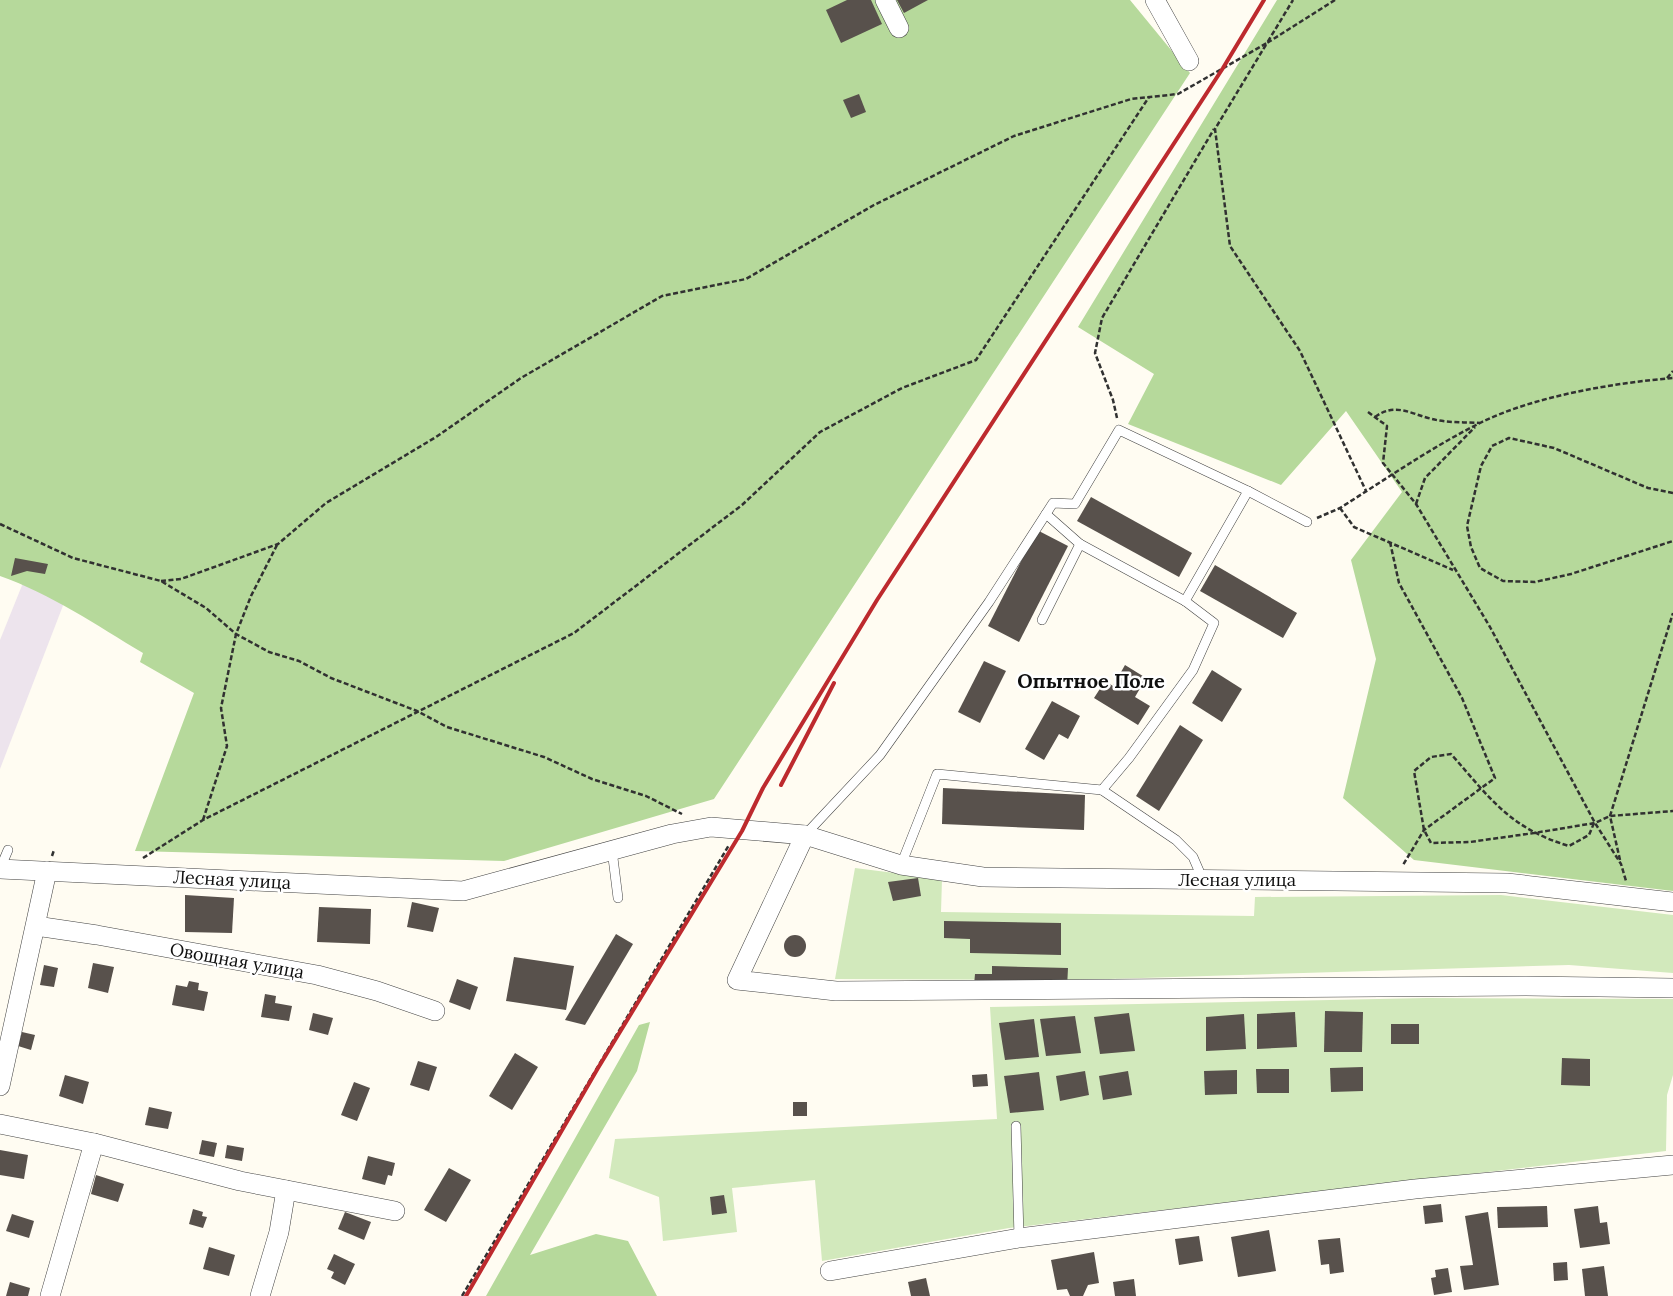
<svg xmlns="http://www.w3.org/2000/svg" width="1673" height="1296" font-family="Lora,serif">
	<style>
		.industrial { fill: #ede4ed }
		.green { fill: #d2e9bc }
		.forest { fill: #b6d99b }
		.building { fill: #58514c }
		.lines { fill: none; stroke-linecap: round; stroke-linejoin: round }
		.service-casing { stroke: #424242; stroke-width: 10 }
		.minor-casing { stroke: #424242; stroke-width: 20 }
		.path { stroke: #313131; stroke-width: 2.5; stroke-dasharray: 5 2.5; stroke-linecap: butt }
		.service { stroke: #fff; stroke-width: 9 }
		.minor { stroke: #fff; stroke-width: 19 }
		.rail { stroke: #bd2a2e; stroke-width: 4 }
		.labels { text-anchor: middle; stroke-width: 5; stroke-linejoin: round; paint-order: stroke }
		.street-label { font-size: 18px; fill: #0f0f0f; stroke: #fff }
		.quarter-label { font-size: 20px; font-weight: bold; fill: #0f0f0f; stroke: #fff }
	</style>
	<rect width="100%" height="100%" fill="#fffcf2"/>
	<polygon class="industrial" points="27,573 69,590 0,769 0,640"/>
	<g class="green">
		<polygon points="855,868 942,879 941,912 1254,916 1255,897 1501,895 1673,915 1673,973 1569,965 1076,980 835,979"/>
		<polygon points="1427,998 1673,999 1673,1075 1667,1095 1666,1151 1009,1228 822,1261 815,1180 732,1188 737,1232 663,1241 659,1197 609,1178 615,1139 997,1119 990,1007"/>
	</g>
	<g class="forest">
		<path d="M0,0H1130L1190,73L714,799L504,861L135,851L194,693L140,662L143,653C96,625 51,594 0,576Z"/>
		<polygon points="1277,0 1673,0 1673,891 1414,860 1343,798 1376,659 1351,560 1402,492 1346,411 1281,485 1128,424 1154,374 1078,327"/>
		<polygon points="650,1022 637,1071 530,1255 596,1234 628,1241 657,1296 486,1296 639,1025"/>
	</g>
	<g class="building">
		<polygon points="847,0 871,0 882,24 841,43 826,10"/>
		<polygon points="897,0 928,0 904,13"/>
		<polygon points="859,94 866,112 851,118 843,100"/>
		<polygon points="1091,497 1192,553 1179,577 1077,521"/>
		<polygon points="1037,530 1068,546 1019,642 988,626"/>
		<polygon points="15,558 48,564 45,574 27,571 11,576"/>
		<polygon points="1215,565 1297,613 1283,638 1200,591"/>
		<polygon points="984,661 1006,671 980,723 958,712"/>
		<polygon points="1125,665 1146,678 1135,697 1150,706 1138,725 1094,698 1105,681 1113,686"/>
		<polygon points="1212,670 1242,689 1222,722 1192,703"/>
		<polygon points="1052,701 1080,716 1068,739 1059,734 1044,760 1025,749"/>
		<polygon points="1180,725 1203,740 1159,811 1136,796"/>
		<polygon points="943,788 1085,795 1084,830 942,824"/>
		<polygon points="918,878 921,896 893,901 888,882"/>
		<polygon points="185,895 234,898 232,933 185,932"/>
		<polygon points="412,902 439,908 433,932 407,927"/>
		<polygon points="319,907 371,909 370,944 317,942"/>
		<polygon points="944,921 1061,923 1061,955 970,953 970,939 944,938"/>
		<polygon points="616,934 633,944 585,1025 565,1020"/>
		<circle cx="795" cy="946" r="11"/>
		<polygon points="514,957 574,966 566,1010 506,1001"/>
		<polygon points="93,963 114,967 108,993 88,988"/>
		<polygon points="44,965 58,968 54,987 40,985"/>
		<polygon points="992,966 1068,968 1067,988 974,985 975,974 992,974"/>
		<polygon points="457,979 478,987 470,1010 449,1002"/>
		<polygon points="189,981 199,983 198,990 208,992 204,1011 172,1005 176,985 187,987"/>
		<polygon points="265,994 276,996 275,1003 292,1006 289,1021 261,1017"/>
		<polygon points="1325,1011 1363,1012 1362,1052 1324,1052"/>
		<polygon points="1295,1012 1297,1047 1257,1049 1257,1014"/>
		<polygon points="313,1013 333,1018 328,1035 309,1030"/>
		<polygon points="1129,1013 1135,1051 1100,1054 1094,1017"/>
		<polygon points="1244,1014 1246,1049 1206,1051 1206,1017"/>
		<polygon points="1075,1016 1081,1053 1046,1056 1040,1019"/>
		<polygon points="1034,1019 1039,1057 1005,1060 999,1023"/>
		<rect x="1391" y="1024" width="28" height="20"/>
		<polygon points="22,1032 35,1035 31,1050 18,1046"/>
		<polygon points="515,1053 538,1067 512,1110 489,1096"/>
		<polygon points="1562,1058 1590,1059 1590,1086 1561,1085"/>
		<polygon points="418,1061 437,1067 429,1091 410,1085"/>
		<polygon points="1363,1067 1363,1091 1331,1092 1330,1068"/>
		<polygon points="1256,1069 1289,1069 1289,1093 1257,1093"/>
		<polygon points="1237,1070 1237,1094 1205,1095 1204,1071"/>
		<polygon points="1085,1071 1089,1095 1060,1101 1056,1076"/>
		<polygon points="1128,1071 1132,1095 1103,1100 1099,1076"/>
		<polygon points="1039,1072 1044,1110 1010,1113 1004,1076"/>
		<polygon points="987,1074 988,1086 973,1087 972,1075"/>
		<polygon points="65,1075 89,1082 83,1104 59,1096"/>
		<polygon points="354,1082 370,1088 357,1121 341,1115"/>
		<rect x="793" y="1102" width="14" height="14"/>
		<polygon points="149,1107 172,1112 168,1129 145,1125"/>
		<polygon points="202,1140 217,1143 214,1157 199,1154"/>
		<polygon points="227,1145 244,1148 242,1161 225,1158"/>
		<polygon points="0,1150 28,1155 24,1179 0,1175"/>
		<polygon points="368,1156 395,1163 392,1176 388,1175 385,1185 362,1179"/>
		<polygon points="449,1168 471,1180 446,1222 424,1210"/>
		<polygon points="96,1175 124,1184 118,1202 91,1194"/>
		<polygon points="724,1195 727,1213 712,1215 710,1197"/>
		<polygon points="1441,1204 1443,1222 1425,1224 1423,1206"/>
		<polygon points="1547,1206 1548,1227 1498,1228 1497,1207"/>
		<polygon points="1598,1206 1600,1223 1607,1222 1610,1244 1580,1248 1574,1209"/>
		<polygon points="193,1209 203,1212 202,1216 207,1217 203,1228 189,1224"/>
		<polygon points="345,1212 371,1222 364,1240 338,1229"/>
		<polygon points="1488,1212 1499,1285 1464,1290 1460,1266 1473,1265 1465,1216"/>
		<polygon points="12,1214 34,1221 29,1238 6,1231"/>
		<polygon points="1269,1230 1276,1271 1238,1277 1231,1237"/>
		<polygon points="1199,1236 1203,1261 1179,1265 1175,1239"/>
		<polygon points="1340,1238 1344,1272 1330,1274 1329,1264 1321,1265 1318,1240"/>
		<polygon points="209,1247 235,1255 229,1276 203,1269"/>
		<polygon points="1094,1252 1099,1283 1088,1285 1083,1296 1070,1296 1067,1289 1057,1290 1051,1260"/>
		<polygon points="334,1254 355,1264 345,1285 331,1278 334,1272 327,1269"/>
		<polygon points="1567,1262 1568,1280 1554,1281 1553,1263"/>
		<polygon points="1604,1266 1608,1296 1585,1296 1582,1269"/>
		<polygon points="1448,1268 1452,1292 1434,1295 1431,1278 1436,1277 1435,1270"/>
		<polygon points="926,1278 930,1296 911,1296 908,1282"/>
		<polygon points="1134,1279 1136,1296 1115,1296 1113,1282"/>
		<polygon points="10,1282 30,1288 28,1296 6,1296"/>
	</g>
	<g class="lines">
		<defs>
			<g id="service">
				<polyline points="1046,514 1080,544 1185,601"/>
				<polyline points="1042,620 1080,544"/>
				<polyline points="1102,790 1176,840 1193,857 1203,880"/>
				<polyline points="805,835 880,755 989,602 1053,503 1075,504 1119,430 1248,491 1307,522"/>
				<polyline points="612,850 618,898"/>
				<polyline points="901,865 937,774 1102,790 1129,758 1193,670 1214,623 1185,601 1248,491"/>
				<polyline points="0,869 8,850"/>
				<polyline points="1016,1126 1019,1238"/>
			</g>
			<g id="minor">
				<polyline points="885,0 899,28"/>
				<polyline points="1155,0 1189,61"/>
				<polyline points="805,835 737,980 836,991 1526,986 1673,988"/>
				<polyline points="0,869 463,891 672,834 711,827 805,835 901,865 983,877 1507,883 1673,902"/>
				<polyline points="36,926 97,935 317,975 377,991 435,1011"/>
				<polyline points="0,1086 47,871"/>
				<polyline points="0,1124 94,1143 50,1296"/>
				<polyline points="94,1143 240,1181 395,1211"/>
				<polyline points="830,1271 1019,1238 1415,1189 1673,1165"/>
				<polyline points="260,1296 279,1232 286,1190"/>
			</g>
		</defs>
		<use href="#service" class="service-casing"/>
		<use href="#minor" class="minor-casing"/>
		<g class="path">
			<polyline points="1335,0 1267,43 1215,129 1230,246 1300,351 1366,491"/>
			<polyline points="1667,378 1673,371"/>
			<polyline points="1368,412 1387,426 1383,463 1416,504 1490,627 1595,823 1621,864 1626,881"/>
			<path d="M1375,417C1395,402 1411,414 1432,419C1447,423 1464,422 1480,423"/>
			<polyline points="1117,418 1113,400 1095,353 1102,318 1214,129"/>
			<polyline points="1673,493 1648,488 1554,448 1509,438 1492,446 1481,466 1467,526 1471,547 1480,568 1503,581 1535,582 1571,574 1673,541"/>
			<polyline points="1416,504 1425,478 1475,427"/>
			<polyline points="1340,508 1354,527 1453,570"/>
			<path d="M1317,518L1340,508C1386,479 1432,447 1480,423C1534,396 1614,383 1673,378"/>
			<polyline points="0,524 73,558 161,581 206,608 236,634 269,652 299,661 331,678 417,711 447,727 544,757 592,779 646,796 682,814"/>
			<polyline points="1390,542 1399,583 1462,698 1495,778 1424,830 1403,865"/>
			<polyline points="161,581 181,579 278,544 326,503 436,437 521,378 662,296 746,279 874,205 1014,136 1131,99 1178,94 1267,43 1293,0"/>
			<polyline points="203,820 227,746 221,708 236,634 251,596 277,545"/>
			<path d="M1594,823L1589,835L1569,846C1509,828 1490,798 1451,754L1431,757L1414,771L1424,830L1431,843L1470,842L1534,833L1595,823L1610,816L1673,811"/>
			<polyline points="52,856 54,850"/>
			<polyline points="143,858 203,820 574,633 742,505 820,432 902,388 976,360 1149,97"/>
			<polyline points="1620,860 1610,816 1673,613"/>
			<polyline points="462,1296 729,845"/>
		</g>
		<use href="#service" class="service"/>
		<use href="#minor" class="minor"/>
		<g class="rail">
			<polyline points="781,785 834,683"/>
			<polyline points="466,1296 598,1068 742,831 763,788 877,600 1223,68 1264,0"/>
		</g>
	</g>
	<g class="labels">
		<g class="street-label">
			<text transform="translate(232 880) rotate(3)" y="6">Лесная улица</text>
			<text x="1237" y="886">Лесная улица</text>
			<text transform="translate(237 961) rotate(10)" y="6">Овощная улица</text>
		</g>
		<g class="quarter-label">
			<text x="1091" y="688">Опытное Поле</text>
		</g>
	</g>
</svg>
